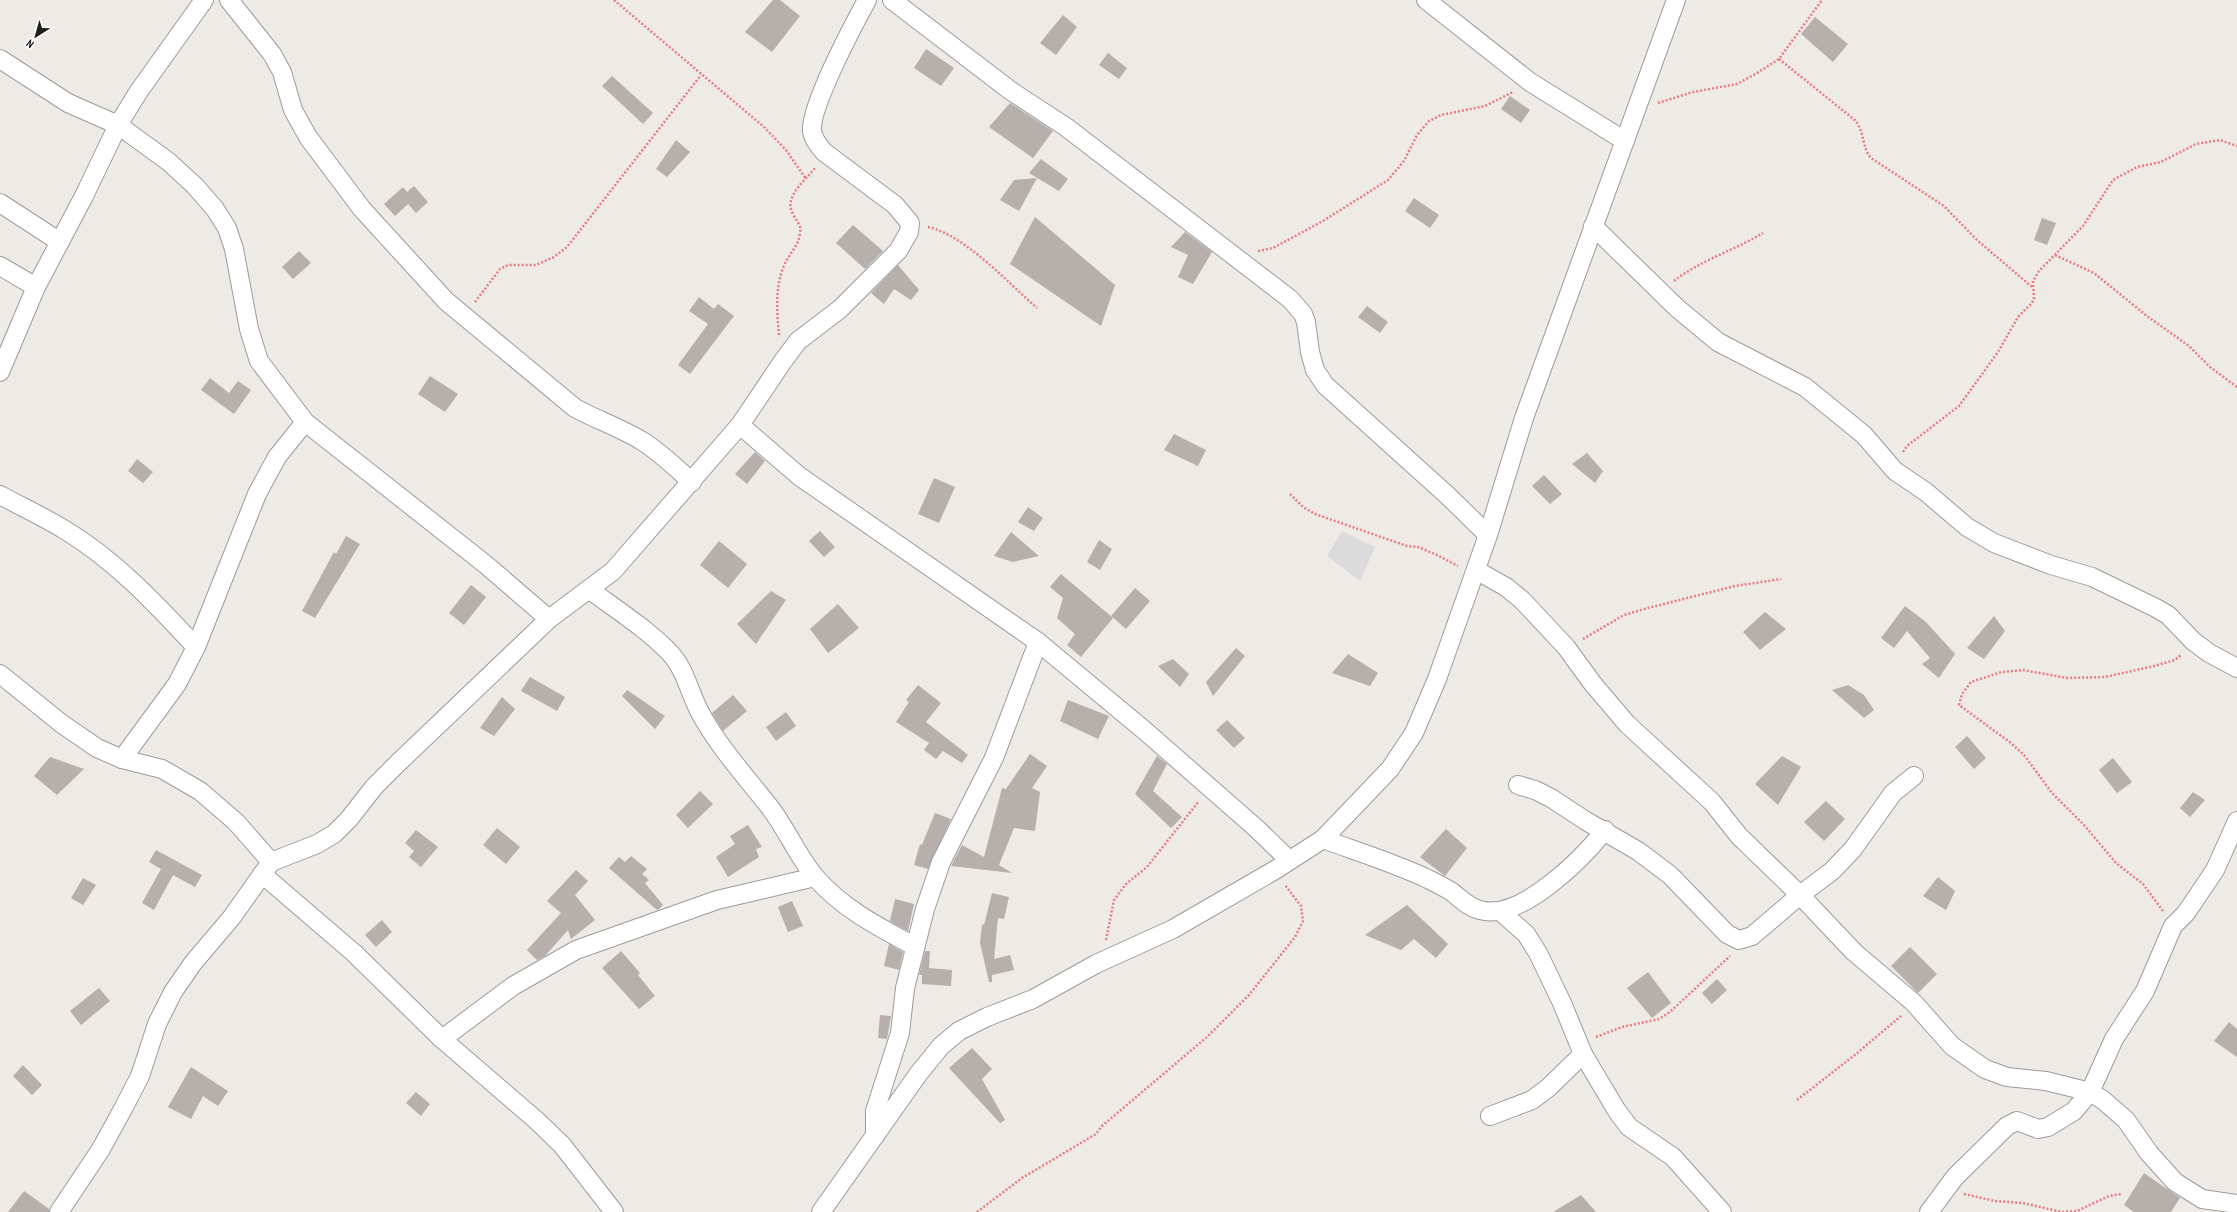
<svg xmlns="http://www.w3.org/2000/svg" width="2237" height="1212" font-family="'PT Sans Narrow',sans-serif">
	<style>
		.residential { fill: #dcdbdb }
		.building { fill: #b7afac }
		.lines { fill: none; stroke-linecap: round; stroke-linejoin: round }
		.street-casing { stroke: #9b9b9b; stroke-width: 20 }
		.path { stroke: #e87c80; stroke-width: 2.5; stroke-dasharray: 2 2; stroke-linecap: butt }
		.street { stroke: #fff; stroke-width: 18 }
	</style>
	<rect width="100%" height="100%" fill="#eeeae6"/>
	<polygon class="residential" points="1342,531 1375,547 1360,581 1327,556"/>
	<g class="building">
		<polygon points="773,0 780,0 800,16 772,52 745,32"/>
		<polygon points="1063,15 1077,27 1056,55 1040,43"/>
		<polygon points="1815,17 1848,44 1833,62 1801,34"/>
		<polygon points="926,49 954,68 941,86 914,68"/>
		<polygon points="1108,53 1127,68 1119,79 1099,65"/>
		<polygon points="612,76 653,113 643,124 602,86"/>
		<polygon points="1510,96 1530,110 1521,123 1501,109"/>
		<polygon points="1010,103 1053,131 1033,158 989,127"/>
		<polygon points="676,140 690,152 667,177 656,169"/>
		<polygon points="1041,159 1068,179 1059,191 1029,173"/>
		<polygon points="1037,178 1019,211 1000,200 1014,180"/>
		<polygon points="414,186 428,202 416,213 408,204 395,216 384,204 403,187 407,192"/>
		<polygon points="1414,198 1439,215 1430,228 1405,211"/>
		<polygon points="1035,217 1115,285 1101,326 1010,264"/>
		<polygon points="2042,218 2056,223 2047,245 2034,240"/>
		<polygon points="853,225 883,251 865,269 836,243"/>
		<polygon points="1185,232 1212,252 1193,284 1178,277 1188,255 1171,247"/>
		<polygon points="299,251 311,263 293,279 282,267"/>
		<polygon points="898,265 919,290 911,300 894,289 884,304 871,293"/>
		<polygon points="699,297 714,309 718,304 734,316 690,374 678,365 708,324 689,311"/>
		<polygon points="1367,306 1388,322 1380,333 1358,317"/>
		<polygon points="430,376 458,394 445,412 418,394"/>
		<polygon points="210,378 229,393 238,381 251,390 234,414 201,390"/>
		<polygon points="1174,434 1206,450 1198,466 1164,450"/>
		<polygon points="755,452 765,461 747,484 735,474"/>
		<polygon points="1587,453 1603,471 1595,483 1572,464"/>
		<polygon points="137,459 153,472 143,483 128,471"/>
		<polygon points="1544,475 1562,494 1550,504 1532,486"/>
		<polygon points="934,478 955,487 939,523 918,514"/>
		<polygon points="1028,507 1043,518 1034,531 1018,522"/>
		<polygon points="820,531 835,547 824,557 809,541"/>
		<polygon points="1011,532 1039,556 1013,562 994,556"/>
		<polygon points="346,536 360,544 315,618 302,611 334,552 336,554"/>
		<polygon points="1099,540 1112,549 1100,570 1087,562"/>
		<polygon points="719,541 747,564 728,588 700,565"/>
		<polygon points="1061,574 1113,618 1081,657 1067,645 1075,634 1057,618 1063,598 1050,587"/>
		<polygon points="471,585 486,597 464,625 449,613"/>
		<polygon points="1135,588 1150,601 1126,629 1111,616"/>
		<polygon points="771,591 786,600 756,644 737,624"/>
		<polygon points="838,604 859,628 828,653 810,629"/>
		<polygon points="1905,606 1926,622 1955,654 1939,678 1922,664 1930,658 1907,631 1894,648 1881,638"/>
		<polygon points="1765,612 1786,629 1760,650 1743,632"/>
		<polygon points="1994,616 2005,631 1984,659 1967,648"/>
		<polygon points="1236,648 1245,656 1213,696 1206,682"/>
		<polygon points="1348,654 1378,673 1370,686 1332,673"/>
		<polygon points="1173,659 1189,674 1180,687 1158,666"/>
		<polygon points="530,677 565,697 557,711 521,691"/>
		<polygon points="918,685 941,703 926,722 968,755 962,763 943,751 936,759 924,750 929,743 896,722 909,702 906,700"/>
		<polygon points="1848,685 1864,695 1874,710 1864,718 1832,690"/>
		<polygon points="627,690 665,716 655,729 622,696"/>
		<polygon points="733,695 747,711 723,731 712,713"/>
		<polygon points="502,697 515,709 494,736 480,728"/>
		<polygon points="1068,700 1109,716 1098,739 1060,721"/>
		<polygon points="786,712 796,726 776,741 766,727"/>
		<polygon points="1227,720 1245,738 1234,748 1216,730"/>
		<polygon points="1967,736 1986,758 1974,769 1955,747"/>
		<polygon points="1030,754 1047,766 1032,788 1040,792 1035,831 1014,828 999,865 1012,873 951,866 962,845 984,857 1002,788 1006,789"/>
		<polygon points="1157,756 1167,764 1153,791 1182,817 1171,828 1135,794"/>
		<polygon points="1782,756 1801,767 1778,805 1755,784"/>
		<polygon points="50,757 84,769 57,795 34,776"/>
		<polygon points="2113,758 2132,782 2117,793 2099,770"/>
		<polygon points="700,791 713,804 688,828 676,815"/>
		<polygon points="2193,792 2205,800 2190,817 2180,808"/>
		<polygon points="1826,801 1845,819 1824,841 1804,822"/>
		<polygon points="935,813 951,819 928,869 914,865 920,844 922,845"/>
		<polygon points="748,825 762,847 756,849 759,857 728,877 716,857 735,844 730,836"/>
		<polygon points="497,828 520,847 506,864 483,845"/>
		<polygon points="1446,829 1467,848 1445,876 1420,857"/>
		<polygon points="416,830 438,847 421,867 409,857 414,851 405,843"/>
		<polygon points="156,850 202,875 195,887 173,875 154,910 142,903 161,869 149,862"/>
		<polygon points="631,856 647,869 642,874 649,880 645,883 663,905 659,909 657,910 609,868 619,857 625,862"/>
		<polygon points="576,870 588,881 575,895 595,920 571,939 568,930 545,956 537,960 527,950 561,913 547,901"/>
		<polygon points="1938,877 1955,891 1946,910 1923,896"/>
		<polygon points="83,878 96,885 83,905 71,898"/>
		<polygon points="992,893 1009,897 1004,919 998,918 994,959 1010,955 1014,970 992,975 992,982 989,982 980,943 982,924 984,925"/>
		<polygon points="895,899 914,904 908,931 890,921"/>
		<polygon points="792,901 803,926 788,932 778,907"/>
		<polygon points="1407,905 1448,944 1436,958 1414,939 1401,950 1365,935"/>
		<polygon points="382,920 392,932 376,947 365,935"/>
		<polygon points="889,944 903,952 899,970 884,966"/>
		<polygon points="1910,947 1937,974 1918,993 1891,966"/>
		<polygon points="621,951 640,973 638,975 655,996 639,1009 602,968"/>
		<polygon points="925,951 930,951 929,968 952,970 951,986 922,984 922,975 919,975"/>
		<polygon points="1648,972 1671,1003 1652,1018 1627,988"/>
		<polygon points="1717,979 1727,990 1712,1004 1702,993"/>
		<polygon points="99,988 110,1001 81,1025 70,1011"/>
		<polygon points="880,1015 891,1016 887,1039 878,1038"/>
		<polygon points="2229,1022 2237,1029 2237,1057 2214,1041"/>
		<polygon points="972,1048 992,1069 982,1079 1005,1120 1000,1123 949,1068"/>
		<polygon points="23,1065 42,1085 32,1095 13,1076"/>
		<polygon points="191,1067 228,1091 218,1106 203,1096 191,1119 168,1107"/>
		<polygon points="416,1092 430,1104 421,1116 406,1103"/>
		<polygon points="2144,1173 2180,1198 2171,1212 2134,1212 2124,1205"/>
		<polygon points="24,1191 49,1209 49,1212 8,1212"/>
		<polygon points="1581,1195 1596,1212 1553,1212"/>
	</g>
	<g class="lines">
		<defs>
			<g id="street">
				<path d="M229,0L272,54L282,72L293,110L308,137L362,209L446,301L575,408C597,420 621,428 642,441C660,452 676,468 692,482"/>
				<polyline points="892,0 1011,91 1066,127 1290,299 1303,314 1306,322 1310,352 1315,370 1325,385 1447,495 1488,535"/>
				<polyline points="1426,0 1530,82 1625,141"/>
				<polyline points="0,59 68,103 118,125 169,162 195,186 215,209 227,228 234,249 249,329 259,361 305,422 485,564 549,619"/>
				<polyline points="0,203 60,242"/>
				<polyline points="1593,226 1677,308 1718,342 1805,387 1864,435 1895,471 1926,492 1967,527 1994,543 2051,565 2092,577 2156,608 2168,615 2193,641 2209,653 2237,668"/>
				<polyline points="0,266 36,287"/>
				<polyline points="0,372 36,287 84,196 118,125 139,91 204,0"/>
				<polyline points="740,425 799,476 1038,642 1144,730 1256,828 1289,860"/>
				<path d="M0,495C22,507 44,517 65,530C115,560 156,604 196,647"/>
				<polyline points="1476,570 1506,587 1522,600 1566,647 1593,684 1627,724 1712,802 1739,836 1800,895 1854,952 1914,1003 1952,1046 1985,1069 2007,1077 2046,1081 2090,1092 2103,1100 2126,1120 2149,1153 2175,1182 2202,1199 2237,1204"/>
				<path d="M590,590C617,610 647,629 670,653C687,671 690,697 703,718C721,749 745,776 768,805C786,827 797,856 816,878C843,909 879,927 914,946"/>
				<polyline points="0,674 62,724 97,748 122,759 162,769 200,791 236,822 271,862"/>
				<polyline points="122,759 177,684 196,647 257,494 277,457 305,422"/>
				<polyline points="1518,785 1535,790 1551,798 1586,821 1638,851 1670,875 1727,934 1739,940 1752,936 1800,895 1832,871 1853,849 1893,793 1914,776"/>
				<path d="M1323,839C1358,852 1394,863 1428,879C1436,883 1444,887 1452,892C1461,899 1468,907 1480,910C1520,922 1583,858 1605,830"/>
				<polyline points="262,874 354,953 442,1039 536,1120 562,1145 614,1212"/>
				<polyline points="1500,911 1526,934 1538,953 1562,1003 1583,1054 1617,1111 1629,1127 1673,1157 1722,1212"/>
				<polyline points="442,1039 513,986 576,950 717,900 815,877"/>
				<polyline points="1490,1116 1532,1100 1548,1088 1583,1054"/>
				<polyline points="875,1136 875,1111 900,1033 905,988 925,909 941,862 994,758 1038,642"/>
				<path d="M59,1212L101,1149L124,1107L140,1076L157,1024L173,992L193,963L232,917L271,862L317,844L334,834L349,819L374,787L398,763L549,619L613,571L740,425L783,361L798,341L840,309L898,251L909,232L910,223L895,205L824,152C819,146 813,139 812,131C810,106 854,24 867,0"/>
				<polyline points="821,1212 919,1073 941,1046 959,1031 987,1017 1033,999 1096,964 1173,929 1275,870 1323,839 1390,769 1414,733 1437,679 1488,535 1524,418 1676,0"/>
				<polyline points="1929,1212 1955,1177 2007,1126 2017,1121 2038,1129 2048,1127 2074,1111 2090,1092 2114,1039 2145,991 2173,926 2186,913 2215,870 2237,821"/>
			</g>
		</defs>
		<use href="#street" class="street-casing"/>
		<g class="path">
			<polyline points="614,0 764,127 786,150 806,179"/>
			<path d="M1779,59L1856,121C1865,134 1862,148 1871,158L1944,206L1977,240L2032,287"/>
			<polyline points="1658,103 1693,92 1737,84 1757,73 1779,59 1822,0"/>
			<path d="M928,227C965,235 1008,283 1037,308"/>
			<polyline points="1258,251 1273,248 1323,221 1388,180 1404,161 1417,135 1429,121 1441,115 1485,106 1513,92"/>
			<polyline points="2055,255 2094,273 2147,316 2189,346 2210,367 2237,387"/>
			<path d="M1674,281C1699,261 1735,250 1763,233"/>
			<polyline points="475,302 500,269 508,265 536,265 554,257 567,247 701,75"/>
			<path d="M779,335C777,313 775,289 783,268C787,256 799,246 800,233C802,225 796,221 793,214C783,197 805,181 815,168"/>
			<polyline points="1903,452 1907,446 1959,406 1998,352 2018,317 2032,303 2034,299 2033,281 2039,271 2083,226 2113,180 2137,167 2161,162 2196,144 2220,140 2237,146"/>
			<polyline points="1290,494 1303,507 1315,514 1407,546 1418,547 1435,554 1458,566"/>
			<polyline points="1583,639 1624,615 1648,608 1735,586 1781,579"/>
			<polyline points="2163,911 2143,884 2116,863 2084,825 2052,793 2024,755 2011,743 1959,705 1962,694 1971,682 2002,672 2023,670 2067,678 2105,677 2154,666 2175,660 2181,655"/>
			<polyline points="1106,940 1114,900 1126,884 1147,867 1199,801"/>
			<polyline points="1596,1037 1622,1027 1659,1019 1670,1012 1730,956"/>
			<polyline points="1797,1100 1856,1054 1901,1016"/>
			<polyline points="1964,1194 1995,1201 2023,1203 2062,1212 2077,1211 2109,1196 2122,1194"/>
			<polyline points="977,1212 1022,1178 1096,1134 1102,1126 1207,1037 1249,995 1295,937 1303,921 1301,906 1285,885"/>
		</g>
		<use href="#street" class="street"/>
	</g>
	<g transform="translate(36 36) rotate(217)" stroke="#ffffff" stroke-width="3" paint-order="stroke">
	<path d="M0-3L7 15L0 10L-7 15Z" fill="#1e1e1e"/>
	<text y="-6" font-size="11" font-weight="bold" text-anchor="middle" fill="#1e1e1e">N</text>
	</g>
</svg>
